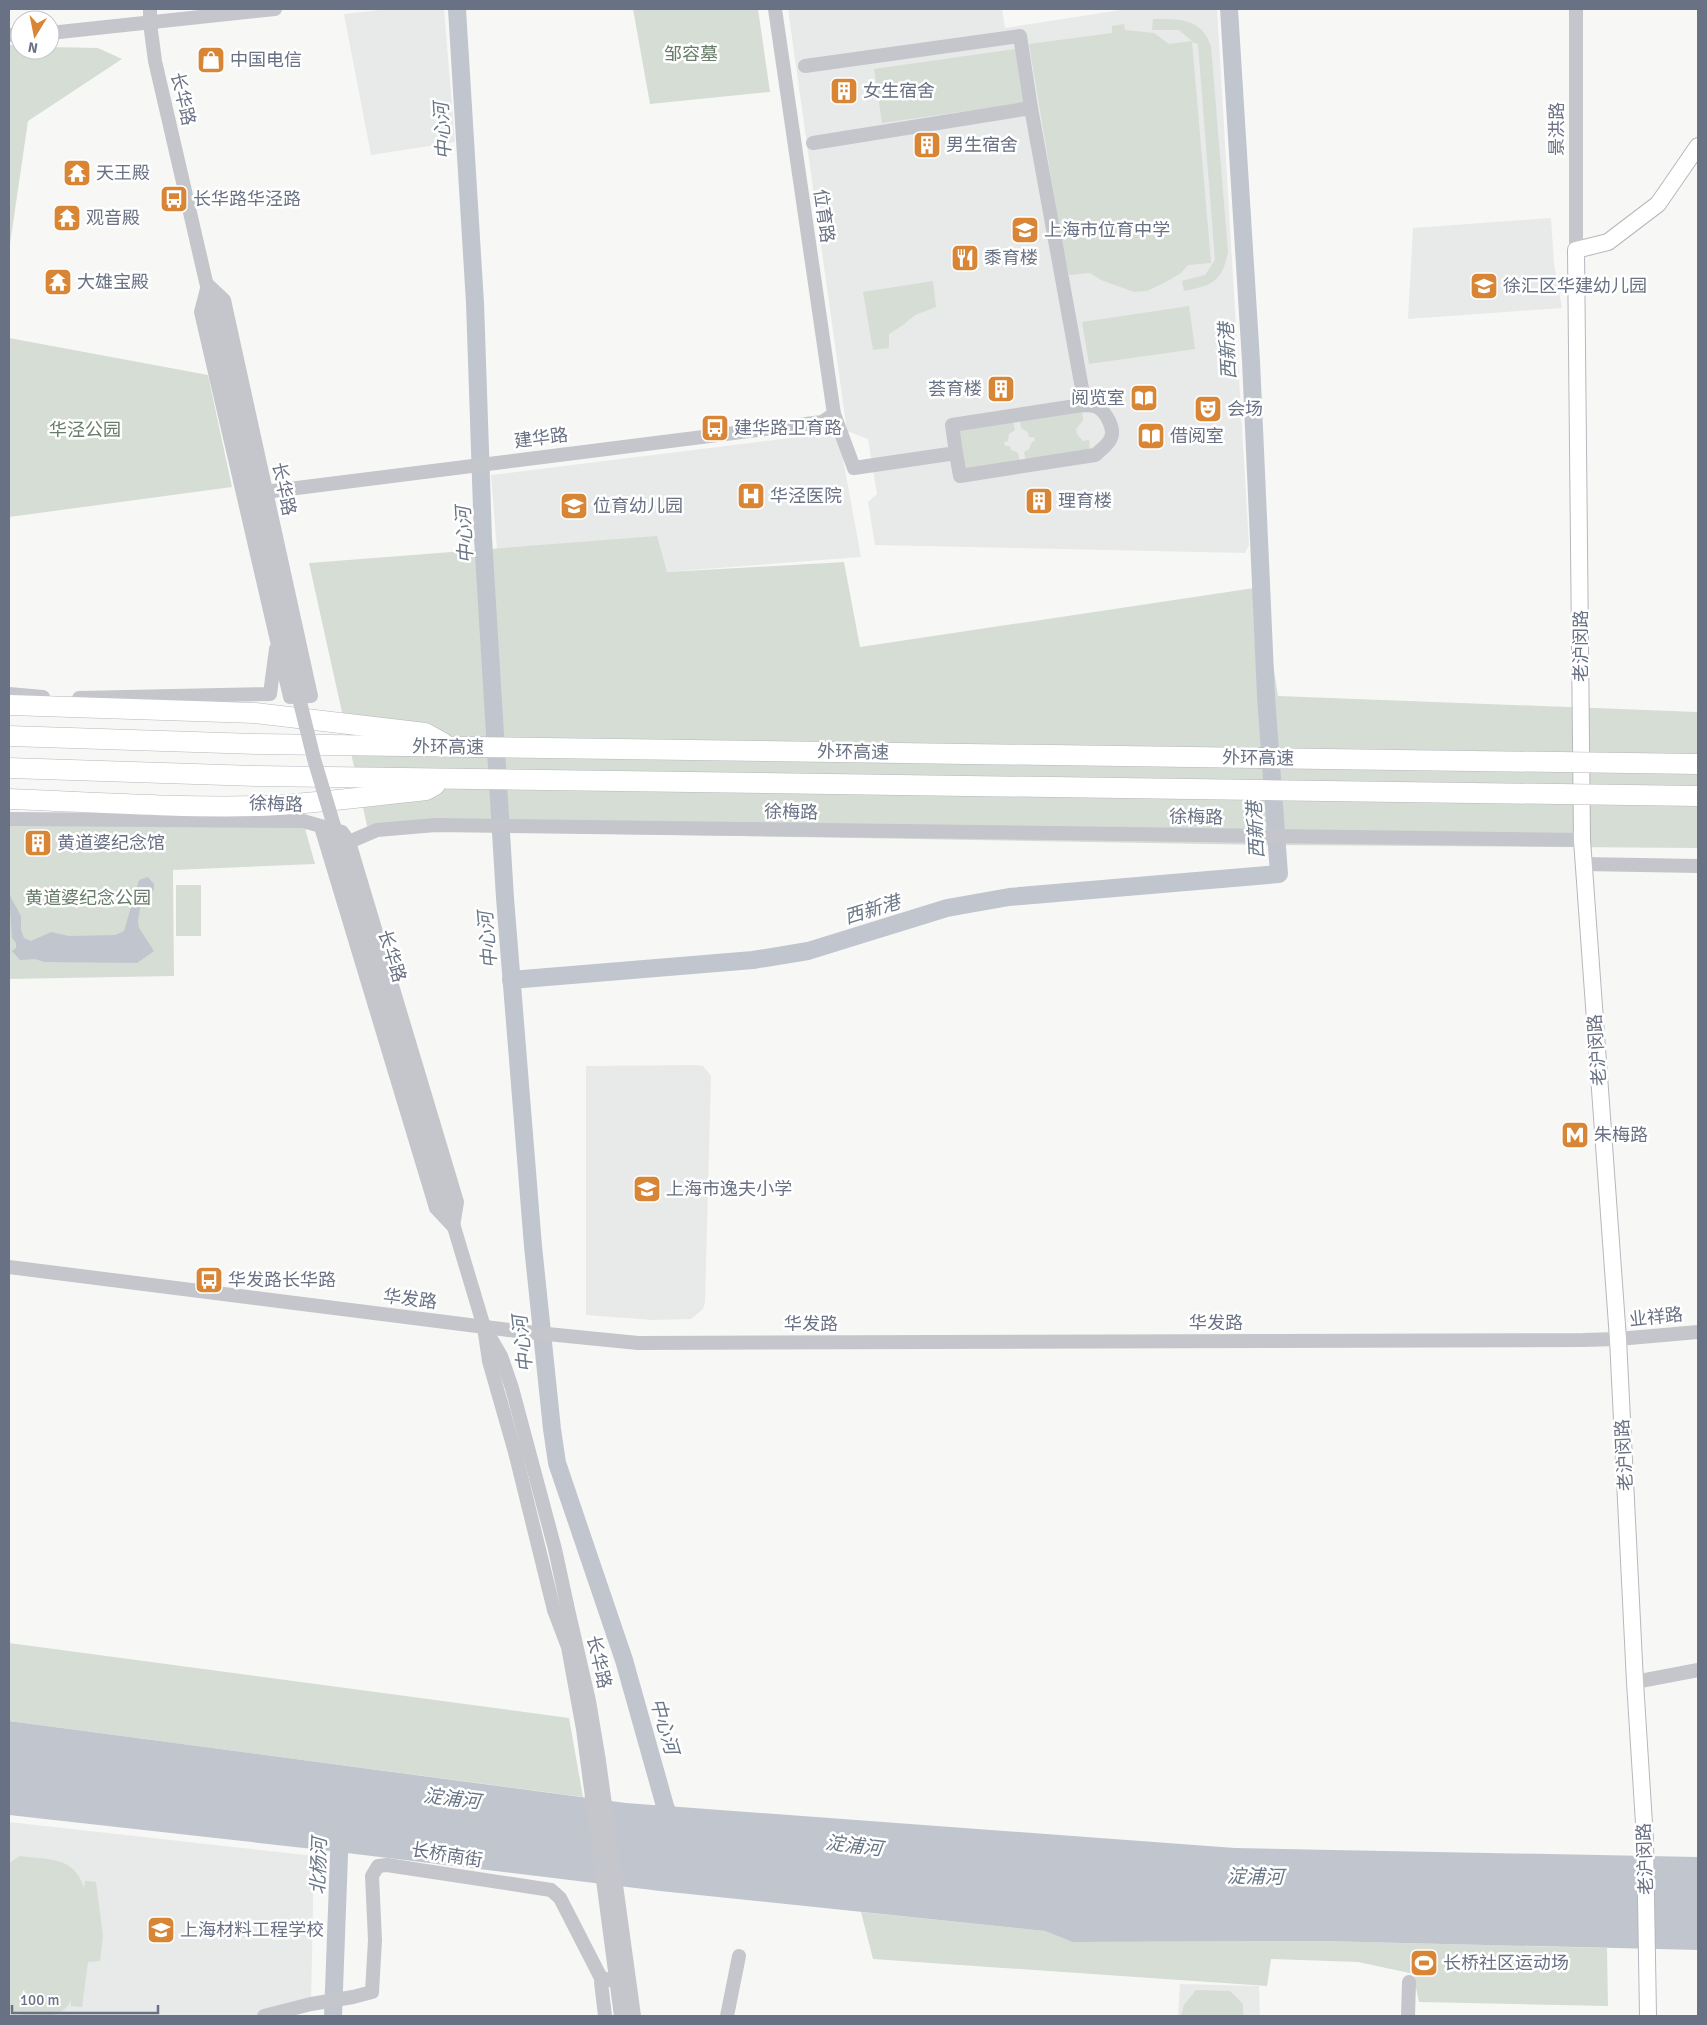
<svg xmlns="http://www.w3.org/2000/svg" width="1707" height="2025" font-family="Signika,'Noto Sans SC',sans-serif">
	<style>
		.built { fill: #e8e9e9 }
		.green { fill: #d6ddd5 }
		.water { fill: #c1c6ce }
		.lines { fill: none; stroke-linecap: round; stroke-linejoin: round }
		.river { stroke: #c1c6ce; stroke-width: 18 }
		.major-casing { stroke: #b5b8bd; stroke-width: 18 }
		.highway-casing { stroke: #b5b7bb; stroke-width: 21 }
		.minor { stroke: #c4c6cb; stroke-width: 14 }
		.major { stroke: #fff; stroke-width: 16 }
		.highway { stroke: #fff; stroke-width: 20 }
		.highway-bridge-casing { stroke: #b5b7bb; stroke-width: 21; stroke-linecap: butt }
		.minor-bridge { stroke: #c4c6cb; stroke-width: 14 }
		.highway-bridge { stroke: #fff; stroke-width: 20 }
		.labels { text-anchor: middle; stroke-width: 5; stroke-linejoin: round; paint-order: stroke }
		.park-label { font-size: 18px; fill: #677c69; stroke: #fff }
		.poi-label { font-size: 18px; fill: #697184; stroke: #fff; text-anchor: start }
		.street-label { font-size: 18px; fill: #697184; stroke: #fff }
		.water-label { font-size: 19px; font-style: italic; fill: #6a7787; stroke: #fff }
	</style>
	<rect width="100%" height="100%" fill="#f7f8f5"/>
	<g class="built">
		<polygon points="390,9 444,9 455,142 371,155 344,14"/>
		<polygon points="788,9 1002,9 1005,28 1127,9 1217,9 1249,545 1245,553 875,545 868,502 877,494 868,439 847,431"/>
		<polygon points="1551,218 1554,264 1562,308 1408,319 1413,228"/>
		<polygon points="838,432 861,557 666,572 497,550 491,475"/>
		<polygon points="696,1065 703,1066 711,1076 705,1302 703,1309 691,1319 653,1320 586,1315 586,1066"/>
		<polygon points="9,1822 314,1856 311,2004 256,2016 9,2016"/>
		<polygon points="1180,1984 1259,1986 1260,2016 1178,2016"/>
	</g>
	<g class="green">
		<polygon points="633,9 758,9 770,92 650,104"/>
		<path d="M1153,19C1180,19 1202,18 1211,47L1228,252C1222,282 1213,285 1184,291L1182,281L1205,275L1215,260L1198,44L1192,42L1211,263L1188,265L1181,273L1164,283L1147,291L1134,292L1101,280L1090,273L1069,275L1064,255L1029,44L1112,33V26L1124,24L1125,30L1154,33L1169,44L1192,41L1179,30H1152Z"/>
		<polygon points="9,45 20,45 20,50 50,50 50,47 98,48 122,59 28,121 9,251"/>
		<polygon points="1015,49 1023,103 882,123 874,69"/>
		<polygon points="933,281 936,307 915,315 903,325 889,334 889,348 873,350 863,292"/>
		<polygon points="1189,306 1195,349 1089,364 1082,322"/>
		<polygon points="9,338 208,375 232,487 9,517"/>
		<polygon points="1082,410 1083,420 1076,429 1077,434 1083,441 1089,440 1090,452 1026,461 1024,452 1029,449 1032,442 1035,441 1034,437 1029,437 1028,432 1021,428 1020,422 1021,420"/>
		<polygon points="1013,422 1015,430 1009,434 1008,441 1004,442 1005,446 1010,446 1011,450 1018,453 1020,462 964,469 958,431 960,430"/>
		<polygon points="657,536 667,572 844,562 860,647 1261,587 1278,696 1698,712 1698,848 1265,845 368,830 309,563"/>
		<polygon points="9,819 303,821 315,864 173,870 174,976 9,979"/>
		<rect x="176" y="885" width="25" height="51"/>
		<polygon points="9,1643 569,1718 583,1797 9,1721"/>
		<path d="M20,1856C49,1860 74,1856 84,1888L85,1881L96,1882L103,1936L100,1961L88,1962L82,2007L71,2006V2000C62,2022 26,2020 9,2009V1863Z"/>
		<polygon points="861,1912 1045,1931 1072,1942 1321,1941 1607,1948 1608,2006 1419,2002 1416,1988 1414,1988 1414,1974 1358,1962 1271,1959 1267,1986 873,1959"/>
		<polygon points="1196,1990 1230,1991 1243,2004 1243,2016 1181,2016 1184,2005"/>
	</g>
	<g class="water">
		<polygon points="148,877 154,884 154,890 145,895 141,902 138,921 139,928 154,951 137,963 44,962 35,959 20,960 12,951 16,948 16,943 12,938 9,894 21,916 21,930 24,938 31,941 51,932 69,936 115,935 124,931 139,880"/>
		<polygon points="9,1721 626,1803 1235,1848 1698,1857 1698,1950 1321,1941 1072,1942 1045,1931 660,1891 322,1850 9,1815"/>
	</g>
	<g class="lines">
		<g class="river">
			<polyline points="457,9 475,303 483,538 505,898 533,1246 552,1429 557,1463 624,1660 665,1806 674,1829"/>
			<polyline points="511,980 753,960 808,951 947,908 1009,897 1279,874 1266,696 1251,361 1229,9"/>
			<polyline points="333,2016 340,1829"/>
		</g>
		<defs>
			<polyline id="major" points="1648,2016 1645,1839 1635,1682 1618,1339 1582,840 1576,250 1608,242 1658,204 1698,146"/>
			<g id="highway">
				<polyline points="9,705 255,713 425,733 443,743"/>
				<polyline points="9,736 258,744 1259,758"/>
				<polyline points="9,768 257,776 1259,790"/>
				<path d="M9,799C92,802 176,808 259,806C315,804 370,796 426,790L435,785"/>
			</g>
		</defs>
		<use href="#major" class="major-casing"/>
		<use href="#highway" class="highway-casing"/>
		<g class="minor">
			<polyline points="150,9 150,23 155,61 252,481"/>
			<polyline points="1576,9 1576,250"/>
			<polyline points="50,33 275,9"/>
			<polyline points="9,35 20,35"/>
			<polyline points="805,66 1020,36 1031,108"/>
			<polyline points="813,143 1031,108 1085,405"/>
			<polygon points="208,285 224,300 311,696 290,697 201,312"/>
			<path d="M834,414L854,468L956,453L952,425L1082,405C1087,405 1093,405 1097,407C1106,412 1115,428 1111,438C1108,445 1101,450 1095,455L960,476L956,453"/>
			<polyline points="265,492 822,422 834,414 775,9"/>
			<polyline points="9,694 43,697"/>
			<polyline points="79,698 270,694 276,649"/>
			<polyline points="9,819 303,821 342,832 349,842 457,1202 453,1226 436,1208 321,827"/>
			<polyline points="349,842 377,830 436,825 1582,840"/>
			<polyline points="1583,864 1698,866"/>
			<polyline points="395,1030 484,1327 489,1361 515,1452 554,1610"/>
			<polyline points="9,1267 517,1331 638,1343 1583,1340 1618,1339 1698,1332"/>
			<polyline points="487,1332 501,1356 512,1388 555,1549 567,1605"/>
			<polyline points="1635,1682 1698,1670"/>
			<polyline points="264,2016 311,2004 353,1997 372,1992 375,1940 372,1876 378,1866 387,1865 551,1890 560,1898 600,1976 605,1979"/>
			<polyline points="605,2016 601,1982 612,1979"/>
			<polyline points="727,2016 739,1956"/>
			<polyline points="1408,2016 1409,1982"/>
		</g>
		<use href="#major" class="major"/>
		<use href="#highway" class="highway"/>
		<defs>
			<g id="highway-bridge">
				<polyline points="1259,758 1698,764"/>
				<polyline points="1259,790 1698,796"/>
			</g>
		</defs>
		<use href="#highway-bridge" class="highway-bridge-casing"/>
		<g class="minor-bridge">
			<polyline points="252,481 298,694 314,759 395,1030"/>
			<polyline points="567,1605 589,1701 599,1761 634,2016"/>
			<polyline points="554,1610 568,1647 583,1729 621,2016"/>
		</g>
		<use href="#highway-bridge" class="highway-bridge"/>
	</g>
	<defs>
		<symbol id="shop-square" viewBox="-11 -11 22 22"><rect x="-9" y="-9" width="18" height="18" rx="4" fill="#d88636" stroke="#fff"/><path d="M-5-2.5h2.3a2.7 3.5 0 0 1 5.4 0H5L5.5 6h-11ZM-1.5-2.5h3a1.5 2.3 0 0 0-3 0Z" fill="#fff"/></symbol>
		<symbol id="building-square" viewBox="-11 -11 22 22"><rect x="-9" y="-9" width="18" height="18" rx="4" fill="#d88636" stroke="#fff"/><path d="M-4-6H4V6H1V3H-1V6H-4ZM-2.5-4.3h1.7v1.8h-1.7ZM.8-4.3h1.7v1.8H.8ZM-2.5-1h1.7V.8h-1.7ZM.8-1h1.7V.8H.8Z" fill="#fff"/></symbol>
		<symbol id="temple-square" viewBox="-11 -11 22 22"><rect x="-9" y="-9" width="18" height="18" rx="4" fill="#d88636" stroke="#fff"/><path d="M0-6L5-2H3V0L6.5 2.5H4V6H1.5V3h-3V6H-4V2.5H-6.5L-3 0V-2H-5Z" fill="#fff"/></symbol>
		<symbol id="bus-square" viewBox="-11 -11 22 22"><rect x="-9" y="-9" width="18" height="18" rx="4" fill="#d88636" stroke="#fff"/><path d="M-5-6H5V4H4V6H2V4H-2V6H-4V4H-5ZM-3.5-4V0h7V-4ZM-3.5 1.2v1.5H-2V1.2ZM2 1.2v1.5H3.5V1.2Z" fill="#fff"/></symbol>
		<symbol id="school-square" viewBox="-11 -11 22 22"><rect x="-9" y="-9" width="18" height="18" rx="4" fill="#d88636" stroke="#fff"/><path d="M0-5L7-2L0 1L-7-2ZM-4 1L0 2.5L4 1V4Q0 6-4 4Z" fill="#fff"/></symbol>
		<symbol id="restaurant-square" viewBox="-11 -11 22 22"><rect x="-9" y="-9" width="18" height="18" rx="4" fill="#d88636" stroke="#fff"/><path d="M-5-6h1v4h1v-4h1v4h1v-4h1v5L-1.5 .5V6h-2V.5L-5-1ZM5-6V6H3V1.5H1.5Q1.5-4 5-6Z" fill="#fff"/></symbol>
		<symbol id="library-square" viewBox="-11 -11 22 22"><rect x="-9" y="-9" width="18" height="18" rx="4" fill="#d88636" stroke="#fff"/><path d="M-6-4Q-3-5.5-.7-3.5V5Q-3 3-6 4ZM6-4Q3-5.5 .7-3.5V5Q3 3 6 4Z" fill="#fff"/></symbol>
		<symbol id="theatre-square" viewBox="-11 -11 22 22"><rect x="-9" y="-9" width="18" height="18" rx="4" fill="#d88636" stroke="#fff"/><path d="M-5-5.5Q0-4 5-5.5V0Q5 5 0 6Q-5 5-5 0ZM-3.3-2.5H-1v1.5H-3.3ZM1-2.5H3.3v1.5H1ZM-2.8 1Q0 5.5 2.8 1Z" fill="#fff"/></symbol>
		<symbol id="hospital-square" viewBox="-11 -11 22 22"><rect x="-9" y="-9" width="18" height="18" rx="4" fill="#d88636" stroke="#fff"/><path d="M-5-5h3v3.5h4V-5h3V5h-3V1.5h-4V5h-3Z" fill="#fff"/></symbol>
		<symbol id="metro-square" viewBox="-11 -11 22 22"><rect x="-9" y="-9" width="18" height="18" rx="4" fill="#d88636" stroke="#fff"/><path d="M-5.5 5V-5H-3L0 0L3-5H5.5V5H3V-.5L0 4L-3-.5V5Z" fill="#fff"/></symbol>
		<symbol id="stadium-square" viewBox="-11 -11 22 22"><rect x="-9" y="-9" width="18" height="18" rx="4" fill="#d88636" stroke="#fff"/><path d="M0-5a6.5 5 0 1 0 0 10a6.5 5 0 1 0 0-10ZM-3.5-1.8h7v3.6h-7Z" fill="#fff"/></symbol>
	</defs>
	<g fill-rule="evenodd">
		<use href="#shop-square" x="195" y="44" width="32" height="32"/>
		<use href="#building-square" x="828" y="75" width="32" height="32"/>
		<use href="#building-square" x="911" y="129" width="32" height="32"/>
		<use href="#temple-square" x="61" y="157" width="32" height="32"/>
		<use href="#bus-square" x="158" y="183" width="32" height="32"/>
		<use href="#temple-square" x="51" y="202" width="32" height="32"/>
		<use href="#school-square" x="1009" y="214" width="32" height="32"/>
		<use href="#restaurant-square" x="949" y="242" width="32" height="32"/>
		<use href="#temple-square" x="42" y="266" width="32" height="32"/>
		<use href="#school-square" x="1468" y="270" width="32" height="32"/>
		<use href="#building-square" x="985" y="373" width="32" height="32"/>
		<use href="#library-square" x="1128" y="382" width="32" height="32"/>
		<use href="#theatre-square" x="1192" y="393" width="32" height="32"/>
		<use href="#bus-square" x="699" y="412" width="32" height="32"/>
		<use href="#library-square" x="1135" y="420" width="32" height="32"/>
		<use href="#hospital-square" x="735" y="480" width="32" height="32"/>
		<use href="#building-square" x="1023" y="485" width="32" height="32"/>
		<use href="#school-square" x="558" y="490" width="32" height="32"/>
		<use href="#building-square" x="22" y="827" width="32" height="32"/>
		<use href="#metro-square" x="1559" y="1119" width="32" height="32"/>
		<use href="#school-square" x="631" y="1173" width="32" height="32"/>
		<use href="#bus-square" x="193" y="1264" width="32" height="32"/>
		<use href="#school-square" x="145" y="1914" width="32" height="32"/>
		<use href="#stadium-square" x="1408" y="1947" width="32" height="32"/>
	</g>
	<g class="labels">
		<g class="park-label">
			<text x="691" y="60">邹容墓</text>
			<text x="85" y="436">华泾公园</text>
			<text x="88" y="904">黄道婆纪念公园</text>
		</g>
		<g class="poi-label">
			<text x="230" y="66">中国电信</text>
			<text x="863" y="97">女生宿舍</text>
			<text x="946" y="151">男生宿舍</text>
			<text x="96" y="179">天王殿</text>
			<text x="193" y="205">长华路华泾路</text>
			<text x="86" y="224">观音殿</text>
			<text x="1044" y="236">上海市位育中学</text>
			<text x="984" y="264">黍育楼</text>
			<text x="77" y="288">大雄宝殿</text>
			<text x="1503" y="292">徐汇区华建幼儿园</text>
			<text x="982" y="395" text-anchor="end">荟育楼</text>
			<text x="1125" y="404" text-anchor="end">阅览室</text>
			<text x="1227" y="415">会场</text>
			<text x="734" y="434">建华路卫育路</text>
			<text x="1170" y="442">借阅室</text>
			<text x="770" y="502">华泾医院</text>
			<text x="1058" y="507">理育楼</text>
			<text x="593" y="512">位育幼儿园</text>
			<text x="57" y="849">黄道婆纪念馆</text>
			<text x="1594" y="1141">朱梅路</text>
			<text x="666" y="1195">上海市逸夫小学</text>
			<text x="228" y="1286">华发路长华路</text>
			<text x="180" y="1936">上海材料工程学校</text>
			<text x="1443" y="1969">长桥社区运动场</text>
		</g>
		<g class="street-label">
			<text transform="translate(183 99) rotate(77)" y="6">长华路</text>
			<text transform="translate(1557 129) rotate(-90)" y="6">景洪路</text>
			<text transform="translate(824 216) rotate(82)" y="6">位育路</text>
			<text transform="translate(541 438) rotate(-7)" y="6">建华路</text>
			<text transform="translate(284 489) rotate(78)" y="6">长华路</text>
			<text transform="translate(1581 646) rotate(-90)" y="6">老沪闵路</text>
			<text transform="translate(448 747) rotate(1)" y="6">外环高速</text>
			<text transform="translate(853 752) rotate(1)" y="6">外环高速</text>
			<text transform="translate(1258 758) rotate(1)" y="6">外环高速</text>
			<text transform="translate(276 804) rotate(2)" y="6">徐梅路</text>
			<text transform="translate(791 812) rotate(1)" y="6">徐梅路</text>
			<text transform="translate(1196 817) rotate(1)" y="6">徐梅路</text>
			<text transform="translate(392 956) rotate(73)" y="6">长华路</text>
			<text transform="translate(1597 1050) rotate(-94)" y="6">老沪闵路</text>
			<text transform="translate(410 1299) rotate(7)" y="6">华发路</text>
			<text transform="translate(1656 1317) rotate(-6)" y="6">业祥路</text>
			<text x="1216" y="1329">华发路</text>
			<text x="811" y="1330">华发路</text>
			<text transform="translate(1624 1455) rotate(-93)" y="6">老沪闵路</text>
			<text transform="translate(599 1662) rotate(77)" y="6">长华路</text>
			<text transform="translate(447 1855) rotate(9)" y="6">长桥南街</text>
			<text transform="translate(1645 1859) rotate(-92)" y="6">老沪闵路</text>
		</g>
		<g class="water-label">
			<text transform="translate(442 131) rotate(-93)" y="7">中心河</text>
			<text transform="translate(1227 351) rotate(-93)" y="7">西新港</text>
			<text transform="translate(464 535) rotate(-93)" y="7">中心河</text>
			<text transform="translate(1255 830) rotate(-93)" y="7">西新港</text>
			<text transform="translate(872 909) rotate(-17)" y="7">西新港</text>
			<text transform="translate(487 940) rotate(-95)" y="7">中心河</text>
			<text transform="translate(522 1344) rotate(-96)" y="7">中心河</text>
			<text transform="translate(665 1726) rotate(74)" y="7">中心河</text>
			<text transform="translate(452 1798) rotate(7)" y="7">淀浦河</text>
			<text transform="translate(854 1845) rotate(7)" y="7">淀浦河</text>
			<text transform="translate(318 1866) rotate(-88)" y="7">北杨河</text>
			<text transform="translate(1255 1876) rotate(1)" y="7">淀浦河</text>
		</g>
	</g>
	<rect width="1707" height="2025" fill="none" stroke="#697184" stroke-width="20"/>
	<g transform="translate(35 35) rotate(190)"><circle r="24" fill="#ffffff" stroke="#c3c6ce"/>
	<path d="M0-4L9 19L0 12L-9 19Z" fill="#d88636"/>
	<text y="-8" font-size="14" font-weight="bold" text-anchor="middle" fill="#697184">N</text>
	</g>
	<path d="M12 2005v8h146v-8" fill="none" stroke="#697184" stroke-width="2.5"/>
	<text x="20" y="2005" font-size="15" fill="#697184" stroke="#ffffff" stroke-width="4" paint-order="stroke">100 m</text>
</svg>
